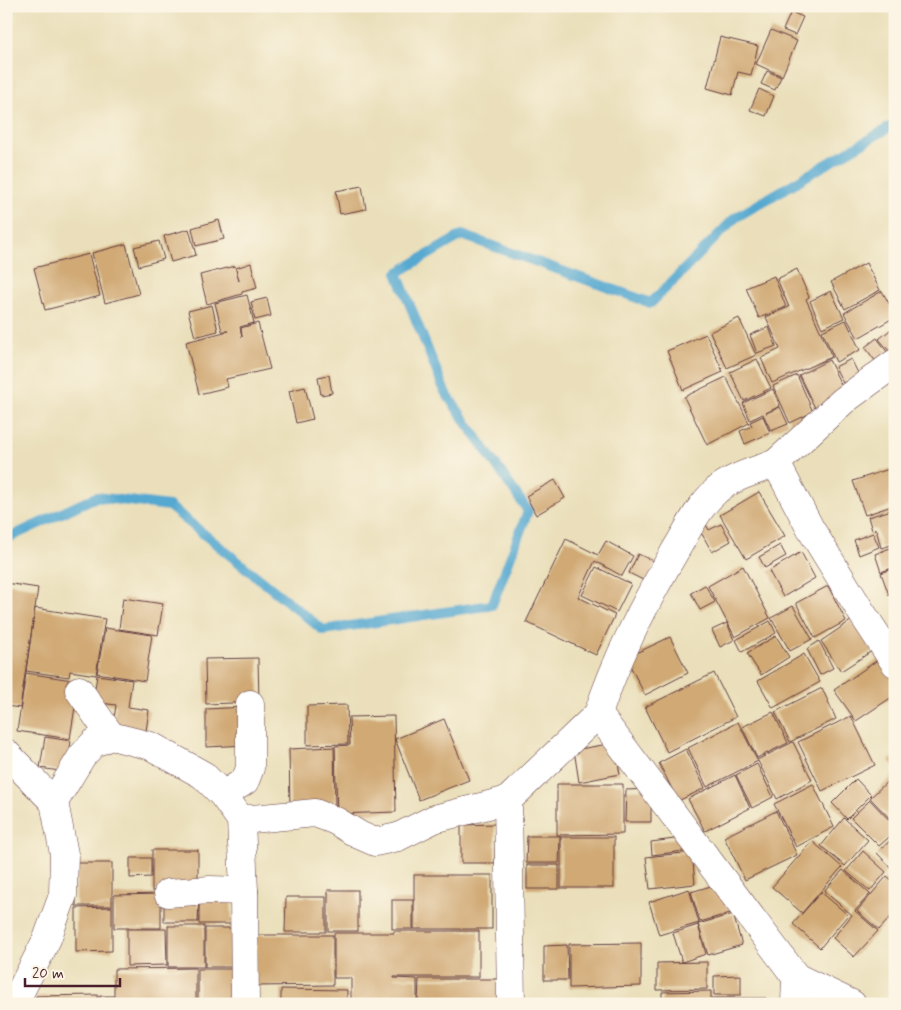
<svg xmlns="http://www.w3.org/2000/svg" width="901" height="1010" font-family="Mynerve,sans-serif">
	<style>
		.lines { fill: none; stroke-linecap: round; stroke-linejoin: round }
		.stream { stroke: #54a8d0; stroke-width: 10 }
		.building { fill: #d0a974 }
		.minor-casing { stroke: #623c40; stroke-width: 29 }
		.minor { stroke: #fff; stroke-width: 28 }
	</style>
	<rect width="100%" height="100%" fill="#fcf5e5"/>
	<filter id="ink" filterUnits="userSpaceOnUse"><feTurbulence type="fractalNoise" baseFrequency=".02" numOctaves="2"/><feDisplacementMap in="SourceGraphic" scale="10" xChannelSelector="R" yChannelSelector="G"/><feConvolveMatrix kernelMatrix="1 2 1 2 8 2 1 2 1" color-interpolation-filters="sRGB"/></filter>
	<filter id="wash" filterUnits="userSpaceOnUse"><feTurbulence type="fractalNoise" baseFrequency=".0096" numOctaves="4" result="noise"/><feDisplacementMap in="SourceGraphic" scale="20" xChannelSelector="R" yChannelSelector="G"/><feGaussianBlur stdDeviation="1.12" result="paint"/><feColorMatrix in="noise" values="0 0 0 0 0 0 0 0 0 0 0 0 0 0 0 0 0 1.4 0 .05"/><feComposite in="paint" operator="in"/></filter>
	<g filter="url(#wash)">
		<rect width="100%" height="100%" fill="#eadfba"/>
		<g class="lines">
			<polyline class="stream" points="6,539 96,497 169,506 323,630 492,605 528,511 445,392 397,273 462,235 651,303 735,218 895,124"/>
		</g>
		<g id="blocks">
			<g class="building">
				<polygon points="774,6 787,6 785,11"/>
				<polygon points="791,12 803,17 795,35 783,30"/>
				<polygon points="771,30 797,41 782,76 756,64"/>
				<polygon points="720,37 758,46 751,75 738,72 732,95 707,88"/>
				<polygon points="767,71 781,77 775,90 761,84"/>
				<polygon points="759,89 774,96 766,116 750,110"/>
				<polygon points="362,186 366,209 340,214 336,191"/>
				<polygon points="219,220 224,239 196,246 192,228"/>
				<polygon points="189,229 196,255 171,262 164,236"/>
				<polygon points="159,241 164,259 139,266 134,247"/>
				<polygon points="126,244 139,294 105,303 92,253"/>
				<polygon points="89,254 100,296 45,310 34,268"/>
				<polygon points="251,263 257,288 242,292 242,294 207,304 200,275 235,266 239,281 236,268"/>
				<polygon points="866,263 880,290 845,309 831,282"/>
				<polygon points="797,269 809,297 806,299 832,357 772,383 761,358 780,349 766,317 789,307 777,279"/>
				<polygon points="774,276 786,307 759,318 746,288"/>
				<polygon points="831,291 844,318 822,328 810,301"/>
				<polygon points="882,291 895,314 895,317 858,338 844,313"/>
				<polygon points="247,295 254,323 240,327 242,337 241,328 258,323 270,369 226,379 228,387 199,394 186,342 228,331 222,331 215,303"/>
				<polygon points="267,298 271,316 255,320 251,302"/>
				<polygon points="212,305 218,331 195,337 188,311"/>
				<polygon points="739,318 756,355 727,368 710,332"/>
				<polygon points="846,320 860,350 836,362 822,331"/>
				<polygon points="895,326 895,358 879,339"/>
				<polygon points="769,327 776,346 757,353 750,335"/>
				<polygon points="706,334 723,372 683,390 667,351"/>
				<polygon points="877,338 888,353 876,362 865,347"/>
				<polygon points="757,359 771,388 744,401 730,372"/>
				<polygon points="851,359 859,375 843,383 835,367"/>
				<polygon points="829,360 845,393 815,408 799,375"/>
				<polygon points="329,375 332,393 321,395 318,377"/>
				<polygon points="797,375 813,412 790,423 773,386"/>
				<polygon points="726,377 749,423 707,445 684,397"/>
				<polygon points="305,387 313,419 296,423 289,391"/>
				<polygon points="773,389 780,406 766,413 780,407 788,424 771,431 763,414 750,420 743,403"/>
				<polygon points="763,416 770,433 745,444 740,431 752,426 750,422"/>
				<polygon points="895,467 895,505 865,515 853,481"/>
				<polygon points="555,480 565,498 536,515 526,496"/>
				<polygon points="759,492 785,536 746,559 720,515"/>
				<polygon points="895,509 895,544 881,548 876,529 872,530 868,517"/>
				<polygon points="702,517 709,530 721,524 731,541 712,552 702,534 698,536"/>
				<polygon points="873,533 879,547 859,555 854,540"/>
				<polygon points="566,539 598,555 606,541 633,556 622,576 595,561 578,597 615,615 596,655 526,622"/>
				<polygon points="780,545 786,556 765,568 759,557"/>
				<polygon points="895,546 895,567 881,572 875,554"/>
				<polygon points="801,552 815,578 783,597 769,571"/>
				<polygon points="638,554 656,562 647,582 629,573"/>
				<polygon points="743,566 770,618 735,637 708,586"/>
				<polygon points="596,567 631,584 617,612 582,595"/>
				<polygon points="895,568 895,593 889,595 881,573"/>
				<polygon points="6,583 38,588 20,708 6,706"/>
				<polygon points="705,585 715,602 700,610 691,593"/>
				<polygon points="828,586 846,621 815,638 796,603"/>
				<polygon points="123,598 163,604 158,635 119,629"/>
				<polygon points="793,606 812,639 790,651 771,618"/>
				<polygon points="35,608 105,619 96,675 70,671 69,677 26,671"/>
				<polygon points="852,620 872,651 841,671 821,641"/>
				<polygon points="770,621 776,633 742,652 736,640"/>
				<polygon points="727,623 734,640 720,647 712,630"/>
				<polygon points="105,628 152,635 145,681 97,673"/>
				<polygon points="776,636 789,657 761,675 747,653"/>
				<polygon points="670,637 688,673 645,695 626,658"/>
				<polygon points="819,641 833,668 820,675 807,649"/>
				<polygon points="804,654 820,682 773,708 758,681"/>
				<polygon points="258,658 259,702 206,704 205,659"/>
				<polygon points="879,659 895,682 895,695 856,721 834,690"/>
				<polygon points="26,673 79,681 70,739 17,731"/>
				<polygon points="714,673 736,717 667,752 645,707"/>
				<polygon points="97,675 132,680 128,707 149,710 145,738 112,733 116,705 93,702"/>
				<polygon points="822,688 836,719 790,742 775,712"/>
				<polygon points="347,705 348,744 307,745 307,706"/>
				<polygon points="247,707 248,745 206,747 206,709"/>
				<polygon points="773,712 788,743 757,758 742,727"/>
				<polygon points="394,716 396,812 337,814 335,746 350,745 349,717"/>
				<polygon points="851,716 875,765 822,791 798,742"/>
				<polygon points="444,719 469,780 419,800 395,739"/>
				<polygon points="738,722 757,760 793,742 812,780 777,799 758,761 707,787 688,748"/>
				<polygon points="45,737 71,741 66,772 40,768"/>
				<polygon points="614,743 620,774 579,782 574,750"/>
				<polygon points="334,747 335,806 290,807 289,749"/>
				<polygon points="686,749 705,788 678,801 659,763"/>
				<polygon points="895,756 895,767 889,761"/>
				<polygon points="757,764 773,797 752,808 736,775"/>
				<polygon points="735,775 750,808 705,831 688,799"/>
				<polygon points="894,775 895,776 895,824 870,798"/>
				<polygon points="856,779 871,795 847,819 832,803"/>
				<polygon points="557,784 623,784 623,834 557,835"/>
				<polygon points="813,784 834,827 796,847 774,804"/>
				<polygon points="651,789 651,822 625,822 626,790"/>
				<polygon points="870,800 895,826 895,832 879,846 851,818"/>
				<polygon points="776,811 797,855 745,880 724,837"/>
				<polygon points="844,818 868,840 845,866 821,846"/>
				<polygon points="495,824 495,863 461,863 461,825"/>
				<polygon points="527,836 560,836 559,863 526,863"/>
				<polygon points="895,836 895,872 877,853"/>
				<rect x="561" y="837" width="53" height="51"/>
				<polygon points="682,838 684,851 652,855 651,842"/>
				<polygon points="812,841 842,867 802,913 772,887"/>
				<rect x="152" y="850" width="46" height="41"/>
				<polygon points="863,851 886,872 870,891 846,871"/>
				<polygon points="692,852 695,884 650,889 646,857"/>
				<polygon points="130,858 151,858 151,877 130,878"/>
				<rect x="76" y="863" width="36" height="43"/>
				<rect x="527" y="865" width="32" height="24"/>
				<polygon points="843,870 870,894 855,911 878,931 854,957 833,938 852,915 824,891"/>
				<rect x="414" y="875" width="78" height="54"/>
				<polygon points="887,876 895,883 895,912 879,930 857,911"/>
				<polygon points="721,883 730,913 700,922 691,892"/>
				<polygon points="689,889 699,923 659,935 649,902"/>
				<rect x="328" y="890" width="30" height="41"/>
				<polygon points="821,892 848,915 820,948 793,924"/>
				<polygon points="161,894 161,928 114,928 114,895"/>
				<polygon points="231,895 232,924 199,924 199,896"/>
				<polygon points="164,896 199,896 198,922 164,922"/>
				<polygon points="286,897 326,897 326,932 285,932"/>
				<rect x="392" y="900" width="21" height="29"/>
				<polygon points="112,907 112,951 76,952 76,908"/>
				<polygon points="733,914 742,945 708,955 698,924"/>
				<polygon points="698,925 706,954 682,962 673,933"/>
				<rect x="168" y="926" width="36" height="41"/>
				<rect x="205" y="928" width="30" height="39"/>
				<polygon points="127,929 166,929 167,965 127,966"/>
				<polygon points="394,931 479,931 479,977 394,977 394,978 417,979 417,1004 351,1004 351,978 334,978 334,933 394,933"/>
				<polygon points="256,935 333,935 333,985 255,986"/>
				<polygon points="641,943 641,986 569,988 569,944"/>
				<polygon points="567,945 568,980 544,980 544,946"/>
				<polygon points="707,962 707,989 657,990 657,963"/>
				<polygon points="196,968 196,1004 100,1004 100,996 114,996 114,969"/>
				<rect x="198" y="969" width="36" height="34"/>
				<polygon points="741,975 741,995 714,995 714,976"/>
				<polygon points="419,979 498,979 498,1004 418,1004"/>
				<polygon points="281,989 347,990 347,1004 281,1004"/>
				<polygon points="711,991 711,998 766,998 766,1004 662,1004 662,992"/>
				<polygon points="98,995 98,1004 36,1004 36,996"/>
			</g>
		</g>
	</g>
	<g filter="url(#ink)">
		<use href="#blocks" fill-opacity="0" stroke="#623c40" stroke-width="1"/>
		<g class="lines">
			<defs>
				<g id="minor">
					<polyline points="895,363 843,401 776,463 810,528 862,613 895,663"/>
					<polyline points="79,690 111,736"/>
					<path d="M598,714C618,654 646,600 678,546C690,526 699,506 717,490C734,476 756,471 776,463"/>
					<polyline points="6,753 54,802 64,854 63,895 47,939 14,1004"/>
					<polyline points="223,795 245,781 250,768 250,704"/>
					<polyline points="508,800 511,1004"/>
					<polyline points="54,802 82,756 94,743 111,736 151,746 203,775 223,795 241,820 244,891 245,1004"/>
					<polyline points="241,820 315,813 336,821 359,835 375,842 398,837 434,819 508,800 598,714 796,977 852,1004"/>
					<polyline points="168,893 210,890 244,891"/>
					<polyline points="795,1004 796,977"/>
				</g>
			</defs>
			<use href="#minor" class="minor-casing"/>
			<use href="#minor" class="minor"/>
		</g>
	</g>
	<rect width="901" height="1010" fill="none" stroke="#fcf5e5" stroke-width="25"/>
	<path d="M25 978v8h95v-8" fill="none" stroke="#4a1f2b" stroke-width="2.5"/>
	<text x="32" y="978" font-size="15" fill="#4a1f2b" stroke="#fcf5e5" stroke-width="4" paint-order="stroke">20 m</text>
</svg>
